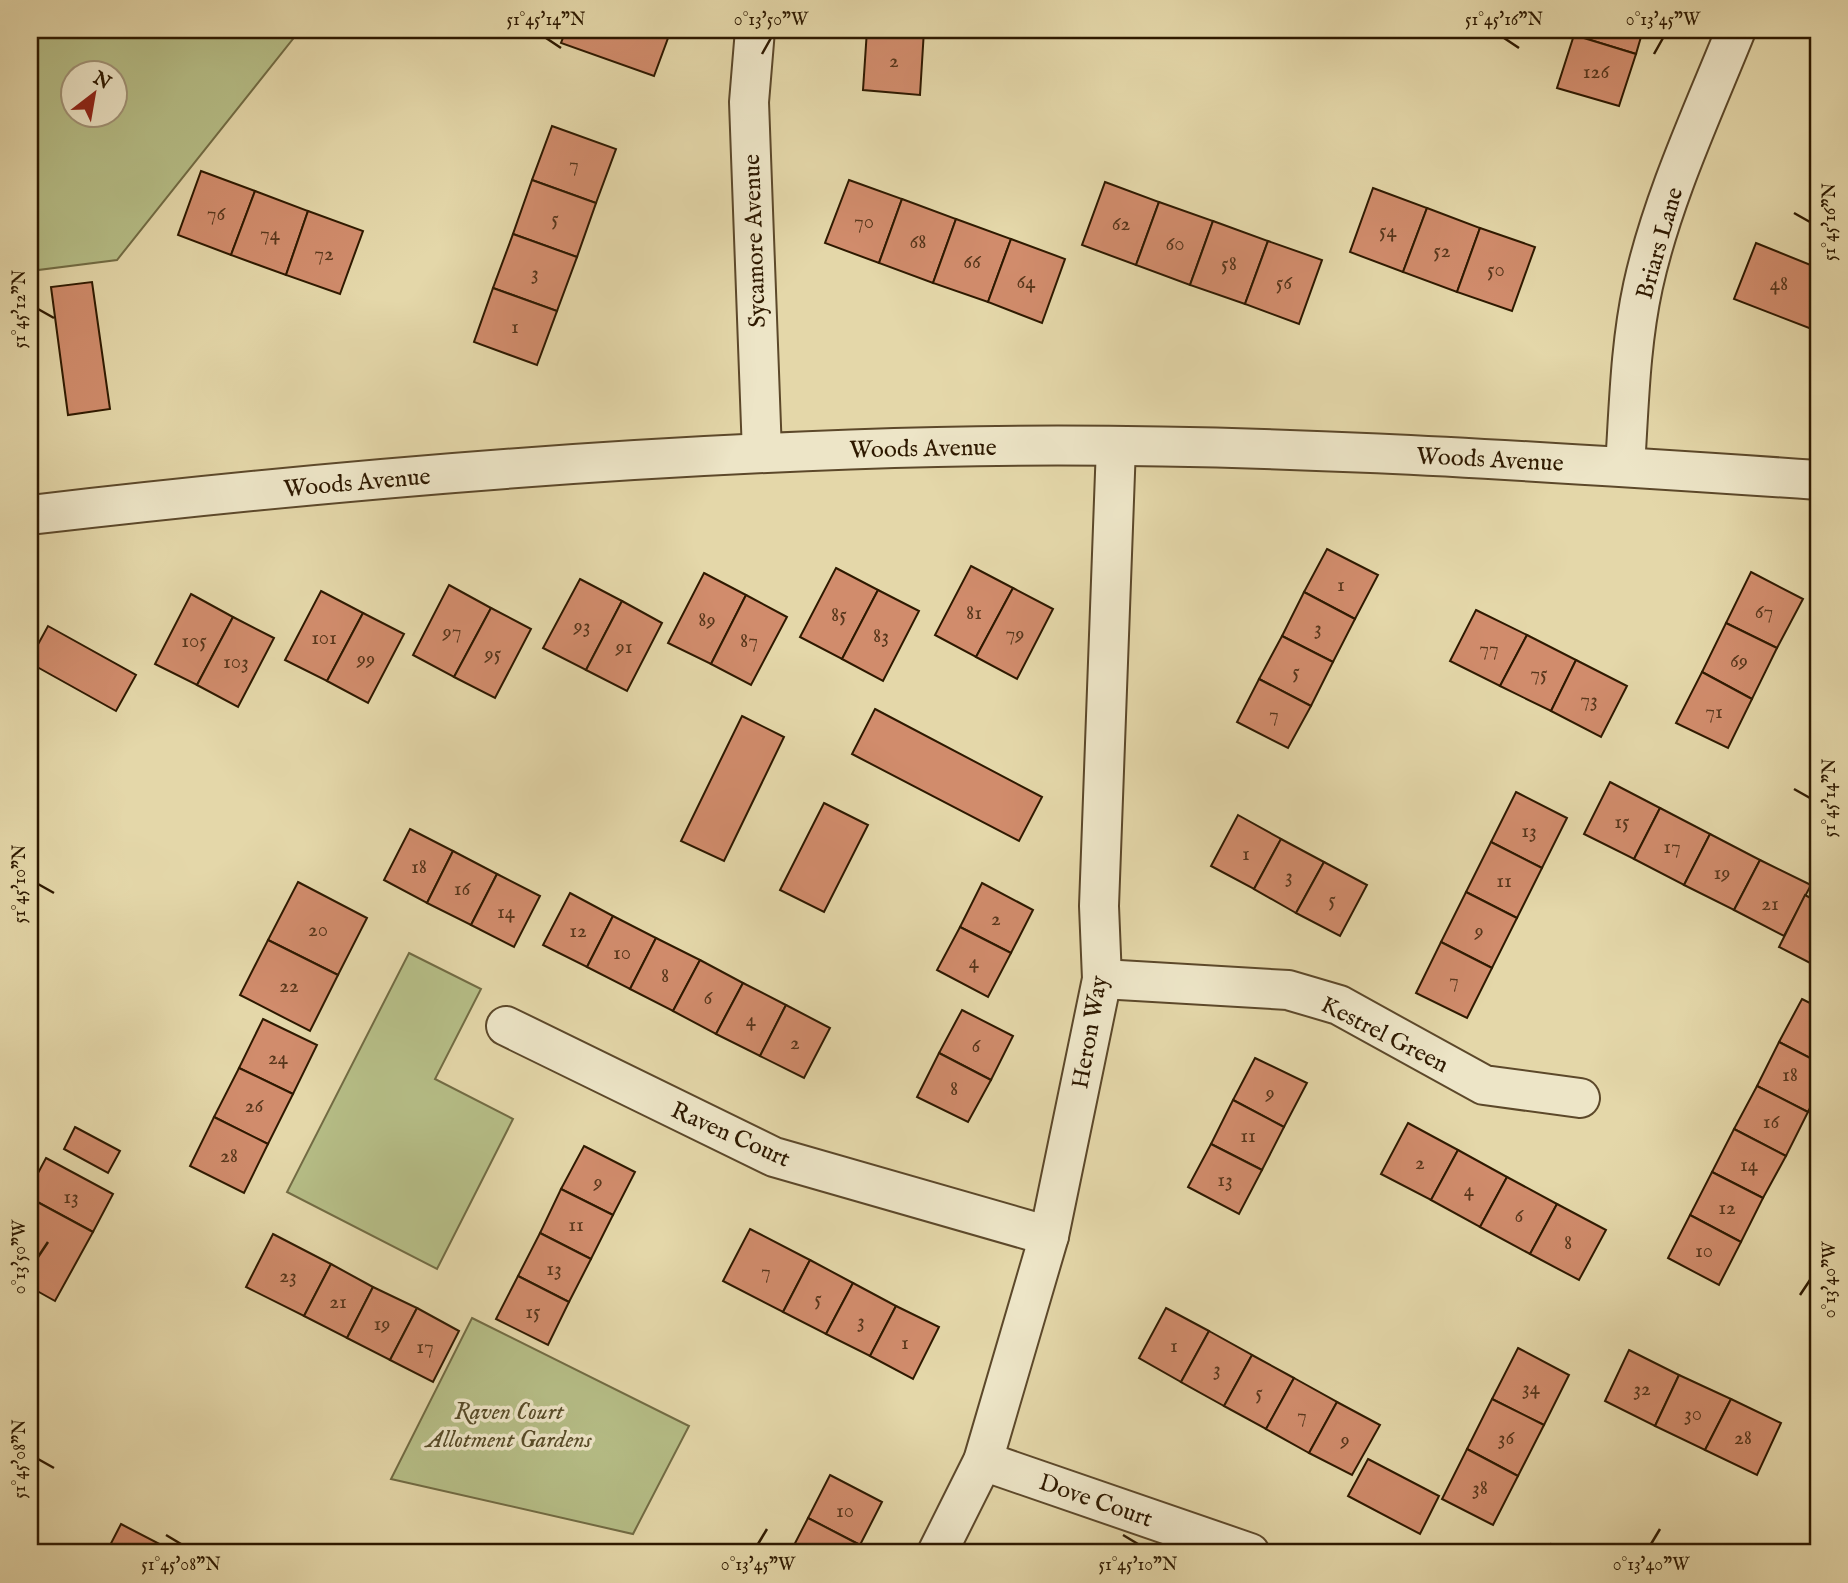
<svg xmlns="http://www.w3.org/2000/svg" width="1848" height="1583" font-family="'IM FELL English',serif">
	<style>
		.green { fill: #b6be87; stroke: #726c44; stroke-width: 2; fill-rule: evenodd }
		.building { fill: #d18c6c; stroke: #2e1900; stroke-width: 2 }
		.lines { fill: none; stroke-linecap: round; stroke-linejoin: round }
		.minor-casing { stroke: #5c482a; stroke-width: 42 }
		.tertiary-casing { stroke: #5c482a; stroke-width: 42 }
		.minor { stroke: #ede5c7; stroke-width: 38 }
		.tertiary { stroke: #ede5c7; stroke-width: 38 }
		.ticks { fill: none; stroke: #2e1900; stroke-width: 2.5 }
		.labels { text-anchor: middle; stroke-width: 7; stroke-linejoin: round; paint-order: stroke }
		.number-label { font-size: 21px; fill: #57361b }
		.street-label { font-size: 24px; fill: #2e1900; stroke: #ede5c7 }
		.park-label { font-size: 24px; font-style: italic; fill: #574b28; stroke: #ede5c7 }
		.neatline { fill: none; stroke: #2e1900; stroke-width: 2.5 }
		.ticks-label { font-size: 18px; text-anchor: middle; fill: #2e1900 }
	</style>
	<rect width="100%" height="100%" fill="#e4d7a9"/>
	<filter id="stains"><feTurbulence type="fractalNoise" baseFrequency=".00286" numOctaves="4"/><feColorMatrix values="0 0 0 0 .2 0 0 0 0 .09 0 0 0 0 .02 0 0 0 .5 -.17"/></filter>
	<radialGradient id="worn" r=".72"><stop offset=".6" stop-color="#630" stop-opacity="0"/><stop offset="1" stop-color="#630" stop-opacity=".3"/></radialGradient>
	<g class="green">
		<path d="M30,30H300L117,260L30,271ZM74,74H116V116H74Z"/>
		<polygon points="409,953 481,989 435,1079 513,1119 437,1269 287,1192"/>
		<polygon points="472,1318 689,1426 633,1534 391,1479"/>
	</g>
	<g class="building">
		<polygon points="566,30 671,30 654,76 561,43"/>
		<polygon points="867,30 924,30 920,95 863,90"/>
		<polygon points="1575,30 1643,30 1636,54 1574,35"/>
		<polygon points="1574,35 1636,54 1619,106 1557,88"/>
		<polygon points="552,126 616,149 596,203 532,180"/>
		<polygon points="201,171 255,191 231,255 178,235"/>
		<polygon points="532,180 596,203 577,257 513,234"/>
		<polygon points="849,180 902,199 879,263 825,243"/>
		<polygon points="1105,182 1159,202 1136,265 1082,245"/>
		<polygon points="1373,188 1427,208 1403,272 1350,252"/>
		<polygon points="255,191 308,211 286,275 231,255"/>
		<polygon points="902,199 956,219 933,283 879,263"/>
		<polygon points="1159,202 1213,221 1190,285 1136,265"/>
		<polygon points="1427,208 1480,228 1457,292 1403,272"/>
		<polygon points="308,211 363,231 340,294 286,275"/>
		<polygon points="956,219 1011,239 988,302 933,283"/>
		<polygon points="1213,221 1268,241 1245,304 1190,285"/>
		<polygon points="1480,228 1535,247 1512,311 1457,292"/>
		<polygon points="513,234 577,257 557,311 493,288"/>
		<polygon points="1011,239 1065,259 1042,323 988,302"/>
		<polygon points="1268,241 1322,260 1299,324 1245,304"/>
		<polygon points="1756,243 1818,268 1817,331 1734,299"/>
		<polygon points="92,282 110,409 68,415 51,287"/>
		<polygon points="493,288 557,311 537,365 474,342"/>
		<polygon points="1327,549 1378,575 1355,619 1304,592"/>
		<polygon points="971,566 1013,588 976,657 935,635"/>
		<polygon points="836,568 878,590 842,659 800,637"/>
		<polygon points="1751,572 1803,599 1777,648 1726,623"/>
		<polygon points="704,573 746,595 711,664 668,643"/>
		<polygon points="580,579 622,601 586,670 543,648"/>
		<polygon points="449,585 491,608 454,677 413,655"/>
		<polygon points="1013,588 1053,609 1017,679 976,657"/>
		<polygon points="878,590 919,611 883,681 842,659"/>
		<polygon points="321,591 363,613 327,681 285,660"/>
		<polygon points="1304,592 1355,619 1333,662 1282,636"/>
		<polygon points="191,594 233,617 197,685 155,664"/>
		<polygon points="746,595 787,617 751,685 711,664"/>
		<polygon points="622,601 662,623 627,691 586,670"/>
		<polygon points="491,608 531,629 495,698 454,677"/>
		<polygon points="1476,610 1527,635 1500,686 1450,661"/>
		<polygon points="363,613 404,634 368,703 327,681"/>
		<polygon points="233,617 274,638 238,707 197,685"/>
		<polygon points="1726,623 1777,648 1752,699 1702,672"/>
		<polygon points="48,626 136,675 116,711 30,663 30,659"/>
		<polygon points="1527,635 1576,660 1551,711 1500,686"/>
		<polygon points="1282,636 1333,662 1311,706 1259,679"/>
		<polygon points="1576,660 1627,686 1601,737 1551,711"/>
		<polygon points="1702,672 1752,699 1728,748 1676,723"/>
		<polygon points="1259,679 1311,706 1288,748 1237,722"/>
		<polygon points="875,709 1042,797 1019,841 852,754"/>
		<polygon points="742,716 784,737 724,861 681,841"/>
		<polygon points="1610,782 1660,808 1634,859 1584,834"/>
		<polygon points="1516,792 1567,818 1542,868 1491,842"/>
		<polygon points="824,803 868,825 824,912 780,890"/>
		<polygon points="1660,808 1710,834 1684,885 1634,859"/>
		<polygon points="1238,815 1281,839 1254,889 1211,866"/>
		<polygon points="410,829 453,851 427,903 384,880"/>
		<polygon points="1710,834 1760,860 1734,910 1684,885"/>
		<polygon points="1281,839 1324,862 1296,913 1254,889"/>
		<polygon points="1491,842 1542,868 1517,918 1466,892"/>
		<polygon points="453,851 497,874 471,925 427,903"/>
		<polygon points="1760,860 1811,885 1784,936 1734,910"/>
		<polygon points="1324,862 1367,885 1340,936 1296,913"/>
		<polygon points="497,874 540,896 514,947 471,925"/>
		<polygon points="298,882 367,918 338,975 268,940"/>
		<polygon points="982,883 1033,910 1011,953 960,927"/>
		<polygon points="1466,892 1517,918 1492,968 1441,942"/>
		<polygon points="570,893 613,916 587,967 543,945"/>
		<polygon points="1805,895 1818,902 1818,967 1779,947"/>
		<polygon points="613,916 656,938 630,989 587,967"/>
		<polygon points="960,927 1011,953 988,997 937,970"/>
		<polygon points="656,938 700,960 673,1011 630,989"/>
		<polygon points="268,940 338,975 310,1031 240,995"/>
		<polygon points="1441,942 1492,968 1467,1018 1416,993"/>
		<polygon points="700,960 743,983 716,1034 673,1011"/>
		<polygon points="743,983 786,1005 760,1056 716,1034"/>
		<polygon points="1802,999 1818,1007 1818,1062 1779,1042"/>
		<polygon points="786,1005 830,1028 804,1078 760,1056"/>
		<polygon points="962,1010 1013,1036 991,1080 939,1053"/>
		<polygon points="263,1019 317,1045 293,1094 239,1068"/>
		<polygon points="1779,1042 1818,1062 1818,1092 1808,1112 1757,1086"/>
		<polygon points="939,1053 991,1080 968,1122 917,1097"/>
		<polygon points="1255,1058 1307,1083 1284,1127 1233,1100"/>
		<polygon points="239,1068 293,1094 268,1144 214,1117"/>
		<polygon points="1757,1086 1808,1112 1786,1156 1734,1129"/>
		<polygon points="1233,1100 1284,1127 1262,1170 1211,1144"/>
		<polygon points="214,1117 268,1144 244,1193 190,1166"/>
		<polygon points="1408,1123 1458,1150 1431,1200 1381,1174"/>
		<polygon points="75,1127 120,1151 108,1173 64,1149"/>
		<polygon points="1734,1129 1786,1156 1763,1198 1712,1172"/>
		<polygon points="1211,1144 1262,1170 1239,1214 1188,1187"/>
		<polygon points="584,1146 635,1172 613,1215 561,1189"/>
		<polygon points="1458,1150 1507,1177 1480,1227 1431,1200"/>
		<polygon points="46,1158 113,1194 93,1232 30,1198 30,1188"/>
		<polygon points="1712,1172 1763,1198 1741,1242 1690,1215"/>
		<polygon points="1507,1177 1557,1204 1530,1254 1480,1227"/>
		<polygon points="561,1189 613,1215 591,1259 540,1233"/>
		<polygon points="30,1198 93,1232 55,1301 30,1287"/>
		<polygon points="1557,1204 1606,1230 1579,1280 1530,1254"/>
		<polygon points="1690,1215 1741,1242 1719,1285 1668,1258"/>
		<polygon points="750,1229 810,1260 783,1312 723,1281"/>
		<polygon points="540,1233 591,1259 569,1302 518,1276"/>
		<polygon points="273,1234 331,1264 304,1316 246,1287"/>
		<polygon points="810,1260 853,1283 826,1334 783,1312"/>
		<polygon points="331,1264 373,1287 347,1338 304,1316"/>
		<polygon points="518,1276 569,1302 548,1345 496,1319"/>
		<polygon points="853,1283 896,1306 870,1356 826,1334"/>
		<polygon points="373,1287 417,1308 390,1360 347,1338"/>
		<polygon points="896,1306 939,1327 913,1379 870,1356"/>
		<polygon points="417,1308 459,1331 433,1382 390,1360"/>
		<polygon points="1166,1308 1209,1331 1181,1382 1139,1358"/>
		<polygon points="1209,1331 1252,1355 1224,1406 1181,1382"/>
		<polygon points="1518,1348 1569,1375 1544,1425 1492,1399"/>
		<polygon points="1629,1350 1679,1375 1655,1426 1605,1401"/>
		<polygon points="1252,1355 1294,1378 1266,1429 1224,1406"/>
		<polygon points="1679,1375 1731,1399 1705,1450 1655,1426"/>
		<polygon points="1294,1378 1337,1402 1309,1453 1266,1429"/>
		<polygon points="1492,1399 1544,1425 1518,1476 1467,1449"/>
		<polygon points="1731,1399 1781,1423 1757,1475 1705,1450"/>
		<polygon points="1337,1402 1380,1425 1352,1475 1309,1453"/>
		<polygon points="1467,1449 1518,1476 1493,1525 1442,1499"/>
		<polygon points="1368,1459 1439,1496 1420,1534 1348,1496"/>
		<polygon points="830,1475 882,1502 860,1545 808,1518"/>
		<polygon points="808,1518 860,1545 855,1553 790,1553"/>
		<polygon points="121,1524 175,1552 174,1553 106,1553"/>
		<polygon points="1551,1544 1571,1553 1546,1553"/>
	</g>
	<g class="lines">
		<defs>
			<g id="minor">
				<polyline points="755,30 749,102 762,453"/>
				<path d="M1625,467C1629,406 1630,346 1643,286C1662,199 1703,112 1736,30"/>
				<polyline points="1102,979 1288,990 1339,1005 1484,1085 1580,1098"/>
				<polyline points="506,1026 774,1157 1049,1236"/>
				<polyline points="983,1461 1250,1553"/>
				<polyline points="937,1553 983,1461 1049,1236 1102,979 1099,906 1116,446"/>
			</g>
			<path id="tertiary" d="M30,515C331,480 633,454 937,447C1231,440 1525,460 1818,480"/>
		</defs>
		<use href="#minor" class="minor-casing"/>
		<use href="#tertiary" class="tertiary-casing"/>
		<use href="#minor" class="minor"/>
		<use href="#tertiary" class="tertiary"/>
	</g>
	<path class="ticks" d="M546,38L561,48M1504,38L1519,48M762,54L771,38M1654,54L1663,38M1794,213L1810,222M38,309L54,318M1794,789L1810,798M38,884L54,893M38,1257L48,1242M1800,1295L1810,1280M38,1459L54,1468M166,1535L181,1544M1123,1535L1138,1544M758,1544L767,1529M1651,1544L1660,1529"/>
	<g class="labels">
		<g class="number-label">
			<text x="894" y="67">2</text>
			<text x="1596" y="78">126</text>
			<text x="574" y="171">7</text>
			<text x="216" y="220">76</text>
			<text x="555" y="225">5</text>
			<text x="864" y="228">70</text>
			<text x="1121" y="230">62</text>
			<text x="1388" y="237">54</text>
			<text x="270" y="240">74</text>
			<text x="918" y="248">68</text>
			<text x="1175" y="250">60</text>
			<text x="1442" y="257">52</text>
			<text x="324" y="260">72</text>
			<text x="972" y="268">66</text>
			<text x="1229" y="270">58</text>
			<text x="1496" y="276">50</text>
			<text x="535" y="279">3</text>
			<text x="1026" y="288">64</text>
			<text x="1284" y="289">56</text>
			<text x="1779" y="290">48</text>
			<text x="515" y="333">1</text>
			<text x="1341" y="591">1</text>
			<text x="1764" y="618">67</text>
			<text x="974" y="619">81</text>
			<text x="839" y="621">85</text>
			<text x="707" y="626">89</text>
			<text x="582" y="632">93</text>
			<text x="1318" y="634">3</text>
			<text x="452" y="638">97</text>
			<text x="1015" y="640">79</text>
			<text x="881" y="642">83</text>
			<text x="324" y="644">101</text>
			<text x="194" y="647">105</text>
			<text x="749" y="647">87</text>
			<text x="624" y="653">91</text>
			<text x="1489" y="655">77</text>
			<text x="493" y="660">95</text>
			<text x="366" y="665">99</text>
			<text x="1739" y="667">69</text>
			<text x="236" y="668">103</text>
			<text x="1296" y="678">5</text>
			<text x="1539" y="680">75</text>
			<text x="1589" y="706">73</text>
			<text x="1714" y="718">71</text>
			<text x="1274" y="721">7</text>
			<text x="1622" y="828">15</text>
			<text x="1529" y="837">13</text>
			<text x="1672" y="853">17</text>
			<text x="1246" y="860">1</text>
			<text x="419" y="873">18</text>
			<text x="1722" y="879">19</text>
			<text x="1289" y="882">3</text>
			<text x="1504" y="887">11</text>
			<text x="462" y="895">16</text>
			<text x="1332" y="906">5</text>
			<text x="1770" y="910">21</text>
			<text x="506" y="918">14</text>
			<text x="996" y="925">2</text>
			<text x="318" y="936">20</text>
			<text x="578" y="937">12</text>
			<text x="1479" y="937">9</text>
			<text x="622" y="959">10</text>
			<text x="974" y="968">4</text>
			<text x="665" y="982">8</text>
			<text x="1454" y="987">7</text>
			<text x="289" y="992">22</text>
			<text x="708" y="1004">6</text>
			<text x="751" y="1026">4</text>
			<text x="795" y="1049">2</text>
			<text x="976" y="1052">6</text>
			<text x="278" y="1064">24</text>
			<text x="1790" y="1081">18</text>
			<text x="954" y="1095">8</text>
			<text x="1270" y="1099">9</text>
			<text x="254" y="1112">26</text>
			<text x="1771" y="1128">16</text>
			<text x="1248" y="1142">11</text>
			<text x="229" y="1162">28</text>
			<text x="1420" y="1169">2</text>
			<text x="1749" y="1171">14</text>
			<text x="1225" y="1186">13</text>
			<text x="598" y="1188">9</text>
			<text x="1469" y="1196">4</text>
			<text x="71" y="1203">13</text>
			<text x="1727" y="1214">12</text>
			<text x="1519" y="1222">6</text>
			<text x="576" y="1231">11</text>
			<text x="1568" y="1249">8</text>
			<text x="1704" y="1257">10</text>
			<text x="554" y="1275">13</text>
			<text x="766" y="1278">7</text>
			<text x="288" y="1282">23</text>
			<text x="818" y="1305">5</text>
			<text x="338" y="1308">21</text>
			<text x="533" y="1318">15</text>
			<text x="861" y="1327">3</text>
			<text x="382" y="1330">19</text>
			<text x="905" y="1349">1</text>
			<text x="1174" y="1352">1</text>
			<text x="425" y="1353">17</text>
			<text x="1217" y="1375">3</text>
			<text x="1531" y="1394">34</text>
			<text x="1642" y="1395">32</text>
			<text x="1259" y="1399">5</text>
			<text x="1693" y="1420">30</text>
			<text x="1302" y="1422">7</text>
			<text x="1506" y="1444">36</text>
			<text x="1743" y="1444">28</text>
			<text x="1345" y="1446">9</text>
			<text x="1480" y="1494">38</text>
			<text x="845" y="1517">10</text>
		</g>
		<g class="street-label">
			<text transform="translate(754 241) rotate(-92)" y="8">Sycamore Avenue</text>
			<text transform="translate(1659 243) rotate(-74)" y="8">Briars Lane</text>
			<text transform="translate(923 448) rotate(-1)" y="8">Woods Avenue</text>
			<text transform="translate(1490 459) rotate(3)" y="8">Woods Avenue</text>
			<text transform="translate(357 482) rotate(-5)" y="8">Woods Avenue</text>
			<text transform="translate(1089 1032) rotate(-80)" y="8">Heron Way</text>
			<text transform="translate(1385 1034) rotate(27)" y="8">Kestrel Green</text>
			<text transform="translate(731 1134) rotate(24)" y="8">Raven Court</text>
			<text transform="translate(1096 1500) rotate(19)" y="8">Dove Court</text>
		</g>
		<g class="park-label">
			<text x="509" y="1419">Raven Court<tspan x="509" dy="28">Allotment Gardens</tspan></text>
		</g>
	</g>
	<rect width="1848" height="1583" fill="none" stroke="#e4d7a9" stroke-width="77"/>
	<g transform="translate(94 94) rotate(31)"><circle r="33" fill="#ede5c7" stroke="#a19377" stroke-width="2"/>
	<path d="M0-5L12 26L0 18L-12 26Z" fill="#8f2418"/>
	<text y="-10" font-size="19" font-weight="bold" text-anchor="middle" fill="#2e1900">N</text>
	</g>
	<rect x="38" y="38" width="1772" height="1506" class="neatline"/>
	<g class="ticks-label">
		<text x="546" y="25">51°45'14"N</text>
		<text x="771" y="25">0°13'50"W</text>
		<text x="1504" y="25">51°45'16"N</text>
		<text x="1663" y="25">0°13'45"W</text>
		<text transform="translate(1829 222) rotate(-90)" y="6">51°45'16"N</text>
		<text transform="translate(19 309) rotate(-90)" y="6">51°45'12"N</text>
		<text transform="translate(1829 798) rotate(-90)" y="6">51°45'14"N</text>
		<text transform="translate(19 884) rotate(-90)" y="6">51°45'10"N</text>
		<text transform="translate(19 1257) rotate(-90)" y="6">0°13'50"W</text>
		<text transform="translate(1829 1280) rotate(-90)" y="6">0°13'40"W</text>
		<text transform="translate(19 1459) rotate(-90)" y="6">51°45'08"N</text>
		<text x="181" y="1570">51°45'08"N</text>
		<text x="758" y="1570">0°13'45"W</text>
		<text x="1138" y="1570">51°45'10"N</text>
		<text x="1651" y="1570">0°13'40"W</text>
	</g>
	<rect width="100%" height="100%" filter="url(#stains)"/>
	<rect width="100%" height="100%" fill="url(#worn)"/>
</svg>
